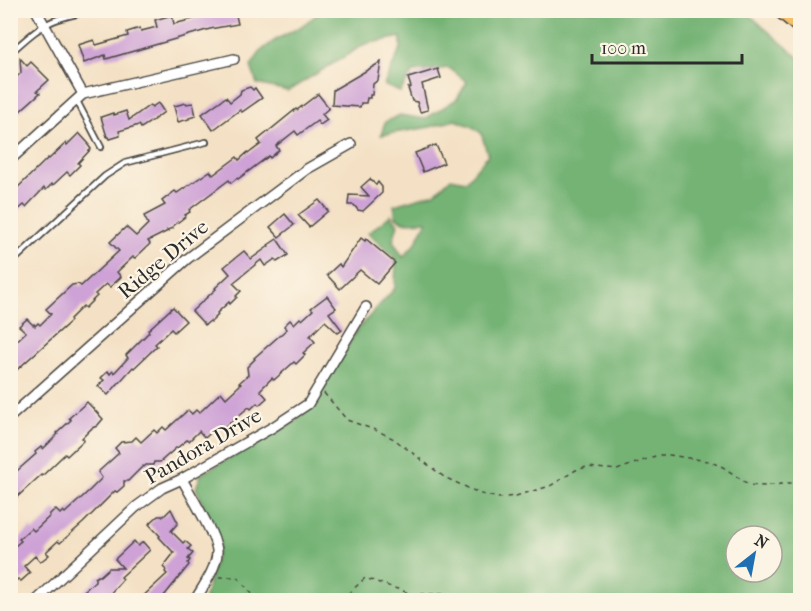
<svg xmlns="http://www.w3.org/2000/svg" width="811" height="611" font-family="'IM FELL French Canon',serif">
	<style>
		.forest { fill: #74b374; stroke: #506f50; stroke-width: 1.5; fill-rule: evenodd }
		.building { fill: #cea2d6 }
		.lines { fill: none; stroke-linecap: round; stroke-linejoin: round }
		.lane-casing { stroke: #494642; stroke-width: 8 }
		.street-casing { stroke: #494642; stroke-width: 12 }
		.primary-casing { stroke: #494642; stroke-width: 18 }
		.path { stroke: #494642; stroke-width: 1.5; stroke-dasharray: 4.5 4.5; stroke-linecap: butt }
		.lane { stroke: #fff; stroke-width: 4.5 }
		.street { stroke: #fff; stroke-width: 9 }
		.primary { stroke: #f4c16b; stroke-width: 15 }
		.labels { text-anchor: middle; stroke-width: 4.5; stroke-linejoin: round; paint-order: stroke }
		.street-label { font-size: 21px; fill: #2b2b2b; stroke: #fcf5e5 }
	</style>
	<rect width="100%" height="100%" fill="#fcf5e5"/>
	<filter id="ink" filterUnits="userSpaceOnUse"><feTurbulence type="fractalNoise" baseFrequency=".0167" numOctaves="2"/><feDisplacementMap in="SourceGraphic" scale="12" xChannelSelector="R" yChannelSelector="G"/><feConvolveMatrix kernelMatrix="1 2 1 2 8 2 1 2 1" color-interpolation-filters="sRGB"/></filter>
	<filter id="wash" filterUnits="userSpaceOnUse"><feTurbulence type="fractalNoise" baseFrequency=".008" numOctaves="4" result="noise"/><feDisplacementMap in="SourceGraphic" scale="24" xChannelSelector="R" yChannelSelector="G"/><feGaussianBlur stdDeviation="1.35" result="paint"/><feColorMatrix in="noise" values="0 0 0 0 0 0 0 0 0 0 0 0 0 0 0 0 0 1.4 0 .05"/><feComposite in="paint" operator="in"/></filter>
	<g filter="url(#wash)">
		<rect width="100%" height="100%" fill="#f4e1c5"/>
		<path class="forest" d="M744,10L800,59V600H204L220,543L196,488L201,474L296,421L317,398L357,330L395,288L396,259L368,233L391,215L398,224L393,241L403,257L415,244L427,221L404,222L396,217L394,205L435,193L451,178L466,181L488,155L481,133L471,126L455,120L430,127L381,135L385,122L400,115L425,119L457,99L467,82L449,68L413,72L400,92L384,85L401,48V37L365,44L288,91L257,84L251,66L261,51L274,41L300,27L322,11ZM736,536H772V572H736Z"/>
		<g id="blocks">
			<g class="building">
				<polygon points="235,11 238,24 210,29 106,59 105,55 84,63 78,45 94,40 96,45 128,36 127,32 140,28 141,31 157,27 155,20 172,15 174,24 208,15 208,13 215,12 216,15"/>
				<polygon points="20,58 27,66 31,62 49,80 37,91 40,93 10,120 10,97 17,91 10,83 21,73"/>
				<polygon points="381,62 378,80 373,84 372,95 370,95 370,98 367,98 366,103 361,103 360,107 332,105 333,90"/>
				<polygon points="438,69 441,78 422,84 428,110 420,112 417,102 412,101 408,88 411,87 408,78"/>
				<polygon points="250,87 253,90 255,88 262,98 242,112 240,110 213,130 202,114 226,97 230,102 240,94 241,90"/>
				<polygon points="318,94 329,108 322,114 327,120 320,125 317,121 298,135 295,131 276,146 279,150 270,158 269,156 238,179 237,178 231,183 229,180 189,210 190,212 185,215 186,216 172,227 173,228 167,230 168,231 148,241 150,244 135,258 133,257 117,272 121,277 110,287 106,284 95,294 97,296 85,308 83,306 70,319 71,321 10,376 10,347 26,332 19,326 27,319 33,325 34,324 35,326 38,323 40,325 51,314 46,309 72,285 78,284 81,286 119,251 110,242 126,227 136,236 148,224 144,216 165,205 162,201 175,191 177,193 210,171 213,175 237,157 239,160 248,152 249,153 261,144 258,140 296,109 297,110"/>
				<polygon points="158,103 164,112 152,121 141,128 139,125 119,131 120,136 110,139 109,137 107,137 101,117 113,113 114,115 126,111 129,120 150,105 152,107"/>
				<polygon points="186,103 186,104 193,103 196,116 189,118 189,119 178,122 174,106"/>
				<polygon points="79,133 89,144 88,145 91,149 78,163 80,165 70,175 67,172 53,185 52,184 46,190 44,188 26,207 24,205 10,217 10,195 48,158 49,159 66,143 67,145"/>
				<polygon points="436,145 444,163 423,172 415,153"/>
				<polygon points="370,179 376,185 378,182 382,187 382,193 363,211 358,210 354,205 348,205 349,195 369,196 361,187"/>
				<polygon points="319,200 328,211 309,227 298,215"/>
				<polygon points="285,214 294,225 279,237 270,227"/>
				<polygon points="361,238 365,241 366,239 395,263 377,284 360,270 340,289 327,275 339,264 341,267"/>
				<polygon points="277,239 288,255 277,262 275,259 265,266 261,260 233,283 241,291 236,296 237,297 230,304 229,302 217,313 218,315 211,322 210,321 205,325 192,311 216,289 215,288 230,274 224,267 244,251 251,259 269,246 268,245"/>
				<polygon points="327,296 336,308 329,313 342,330 338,333 325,321 310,336 315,342 303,353 305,355 296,364 294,362 274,380 272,378 260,390 267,398 259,405 257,403 251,409 249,407 226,426 223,428 219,425 205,438 199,431 189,441 187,440 177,448 176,448 160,462 154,462 153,465 146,465 144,467 143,466 128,481 124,481 124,486 117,492 115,491 83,523 60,543 58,541 46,552 49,555 40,562 35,556 24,566 30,573 21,581 18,579 10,586 10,550 21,541 19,539 31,528 34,531 50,516 49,515 55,509 60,514 63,511 65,513 90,490 102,478 98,472 119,453 115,448 121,442 132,441 136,437 141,442 154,430 157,433 163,427 166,430 188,410 192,414 196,410 199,413 221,392 226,398 241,384 239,383 248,375 247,367 255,359 254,358 287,329 284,326 290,320 294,324 300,318 302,320 313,310 311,308"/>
				<polygon points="173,307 186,321 174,332 171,329 155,344 157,346 134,368 133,367 108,395 98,386 104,380 101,378 108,371 110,374 113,371 114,373 128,358 126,355 149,332 148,330"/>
				<polygon points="87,402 103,419 97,426 92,428 82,438 84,440 67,456 65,454 42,476 41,475 16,498 15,496 10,500 10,477 36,454 35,452 41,447 43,449 58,434 57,433 71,420 69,418"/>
				<polygon points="171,509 178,523 171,531 183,543 185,541 191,546 188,549 193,553 188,559 190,560 188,563 189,565 164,596 169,600 139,600 167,574 165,572 166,570 163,567 174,553 159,537 160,536 149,524 158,516 164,516"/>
				<polygon points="134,541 138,546 143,542 150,550 121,577 123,579 109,595 109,598 106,600 74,600 95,581 95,578 98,576 100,576 109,568 123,568 115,559"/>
			</g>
		</g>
	</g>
	<g filter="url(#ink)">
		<use href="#blocks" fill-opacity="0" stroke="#494642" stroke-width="1.5"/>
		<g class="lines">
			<defs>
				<g id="lane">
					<path d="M10,53C24,41 37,28 53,21C65,16 79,14 91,10"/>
					<polyline points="76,99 101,147"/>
					<polyline points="10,264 105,176 125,163 206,142"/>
				</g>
				<g id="street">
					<polyline points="36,10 83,94"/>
					<polyline points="10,160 83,94 234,59"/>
					<polyline points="10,417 187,259 307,169 351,144"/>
					<path d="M182,479C190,494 215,534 217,550C218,566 203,587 195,600"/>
					<polyline points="37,600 136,507 162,488 182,479 273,427 308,404 366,307"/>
				</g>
				<polyline id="primary" points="781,10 800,26"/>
			</defs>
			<use href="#lane" class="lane-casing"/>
			<use href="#street" class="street-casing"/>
			<use href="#primary" class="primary-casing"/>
			<g class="path">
				<polyline points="324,393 347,420 378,431 394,439 444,477 481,494 499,498 516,496 550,486 576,470 587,467 617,470 658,455 669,455 708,461 723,467 749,485 766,486 789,483 800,483"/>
				<polyline points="219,577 237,577 255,597 261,600"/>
				<polyline points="342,600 365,578 412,594 449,594 454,600"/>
			</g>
			<use href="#lane" class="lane"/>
			<use href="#street" class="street"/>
			<use href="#primary" class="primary"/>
		</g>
	</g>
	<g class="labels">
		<g class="street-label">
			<text transform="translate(163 259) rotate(-40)" y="7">Ridge Drive</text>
			<text transform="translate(203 446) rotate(-30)" y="7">Pandora Drive</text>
		</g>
	</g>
	<rect width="811" height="611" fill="none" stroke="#fcf5e5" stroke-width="36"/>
	<g transform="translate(754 554) rotate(31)"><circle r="28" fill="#fcf5e5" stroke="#a8a49b" stroke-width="1.5"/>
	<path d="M0-4.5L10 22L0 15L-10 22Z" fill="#1f6fb2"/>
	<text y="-9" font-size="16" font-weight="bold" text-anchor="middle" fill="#2b2b2b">N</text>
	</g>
	<path d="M592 54v9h150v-9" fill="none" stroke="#2b2b2b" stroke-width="3"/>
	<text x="601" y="54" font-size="18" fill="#2b2b2b" stroke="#fcf5e5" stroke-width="4.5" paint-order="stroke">100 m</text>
</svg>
